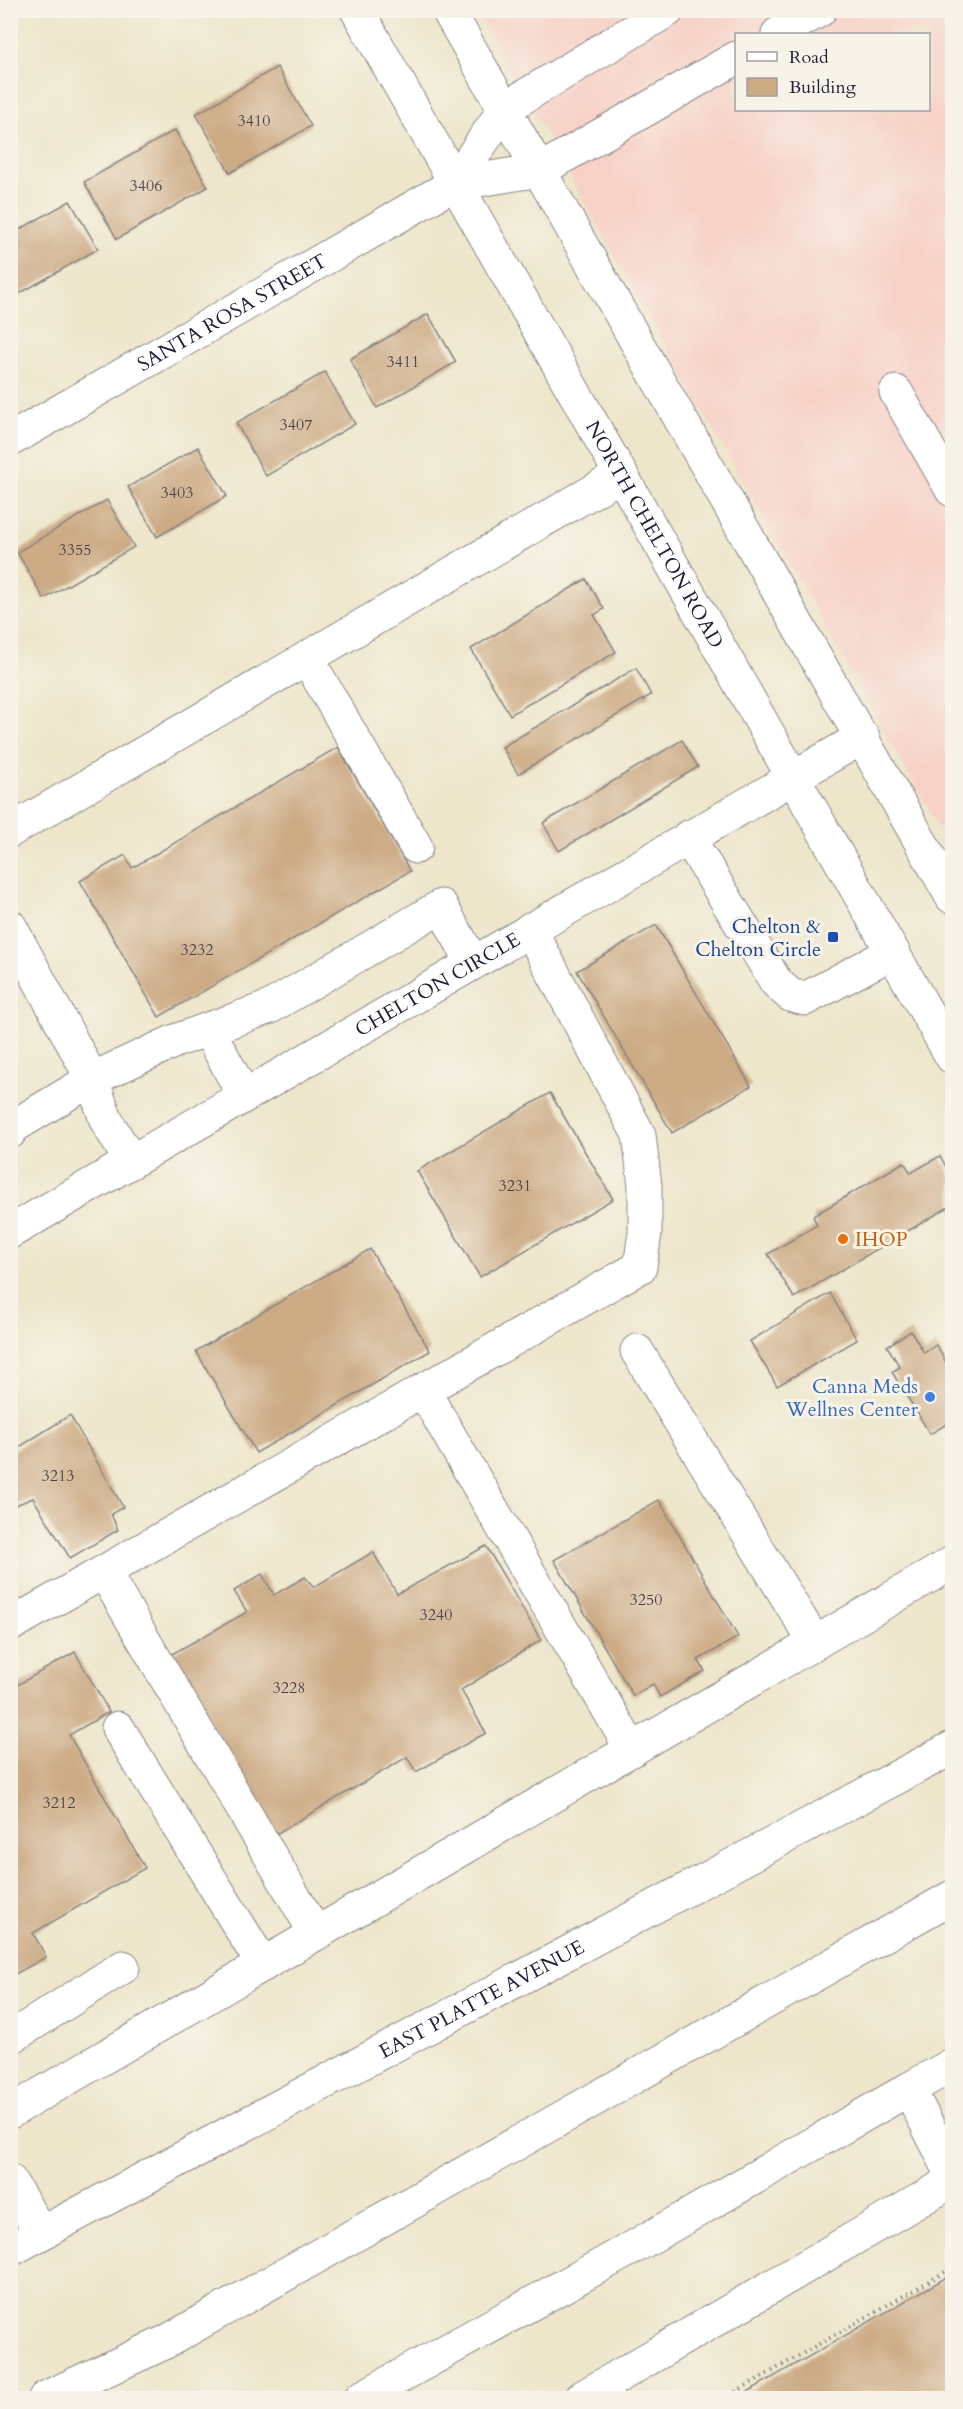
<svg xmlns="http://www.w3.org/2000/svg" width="963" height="2409" font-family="Cardo,serif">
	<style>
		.built { fill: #f7d1c7; fill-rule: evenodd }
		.building { fill: #ccaa84 }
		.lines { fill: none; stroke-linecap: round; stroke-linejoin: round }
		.minor-casing { stroke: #888483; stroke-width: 35 }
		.major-casing { stroke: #888483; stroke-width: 35 }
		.path { stroke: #888483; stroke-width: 4; stroke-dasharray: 1.5 4.5; stroke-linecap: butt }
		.minor { stroke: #fff; stroke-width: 33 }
		.major { stroke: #fff; stroke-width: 33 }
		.transit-dot { fill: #1a4fb4; stroke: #f7f3e8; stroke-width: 2 }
		.food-dot { fill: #e8710a; stroke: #f7f3e8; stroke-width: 2 }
		.shop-dot { fill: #3f7fe0; stroke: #f7f3e8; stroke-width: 2 }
		.labels { text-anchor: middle; stroke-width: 6; stroke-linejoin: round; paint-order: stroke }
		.number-label { font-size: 16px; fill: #4c444d }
		.street-label { font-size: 20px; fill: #22223b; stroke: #f7f3e8 }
		.transit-label { font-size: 20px; fill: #164399; stroke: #f7f3e8; text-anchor: end }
		.food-label { font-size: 20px; fill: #c56008; stroke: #f7f3e8; text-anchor: start }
		.shop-label { font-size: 20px; fill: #366cbe; stroke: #f7f3e8; text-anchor: end }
	</style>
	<rect width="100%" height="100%" fill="#f7f3e8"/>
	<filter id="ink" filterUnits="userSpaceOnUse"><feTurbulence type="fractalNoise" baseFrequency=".0167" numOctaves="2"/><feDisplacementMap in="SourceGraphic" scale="12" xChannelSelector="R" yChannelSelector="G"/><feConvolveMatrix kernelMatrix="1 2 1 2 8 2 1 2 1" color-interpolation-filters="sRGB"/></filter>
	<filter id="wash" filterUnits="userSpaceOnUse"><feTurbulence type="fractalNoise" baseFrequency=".008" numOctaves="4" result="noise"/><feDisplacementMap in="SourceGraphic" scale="24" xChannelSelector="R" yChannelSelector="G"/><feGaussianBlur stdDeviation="1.35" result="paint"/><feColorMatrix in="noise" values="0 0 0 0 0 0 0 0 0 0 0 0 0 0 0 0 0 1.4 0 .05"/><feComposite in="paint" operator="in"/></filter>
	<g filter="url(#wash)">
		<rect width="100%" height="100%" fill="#ede6cb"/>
		<path class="built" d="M476,11H952V851ZM736,34H928V110H736Z"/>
		<g id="blocks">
			<g class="building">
				<polygon points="277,67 311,126 230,173 196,114"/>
				<polygon points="175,130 208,187 117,239 84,182"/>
				<polygon points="70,201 98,249 10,299 10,235"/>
				<polygon points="428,314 456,362 377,408 350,359"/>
				<polygon points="325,372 355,424 266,476 236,423"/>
				<polygon points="198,447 227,496 157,537 128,487"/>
				<polygon points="107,500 134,547 44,599 17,552"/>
				<polygon points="586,579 604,609 594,615 616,652 510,715 471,649"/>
				<polygon points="636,668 651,695 518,774 502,747"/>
				<polygon points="682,740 698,767 559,851 543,823"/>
				<polygon points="338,747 410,871 159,1017 80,881 125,855 132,868"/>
				<polygon points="656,925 751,1086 672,1133 577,971"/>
				<polygon points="550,1093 613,1199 480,1277 417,1171"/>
				<polygon points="940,1156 952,1178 952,1205 794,1298 768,1254 817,1225 813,1216 904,1162 911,1173"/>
				<polygon points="370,1249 430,1351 256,1453 196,1351"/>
				<polygon points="830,1293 857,1340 777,1386 750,1341"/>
				<polygon points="911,1331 924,1353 936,1345 952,1373 952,1421 930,1434 892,1372 900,1367 887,1346"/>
				<polygon points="70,1415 123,1507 111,1514 118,1530 70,1558 33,1498 13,1506 10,1502 10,1453"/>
				<polygon points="659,1500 738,1637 698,1660 705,1671 660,1697 653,1684 633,1696 554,1560"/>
				<polygon points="486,1546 541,1640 461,1690 486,1733 416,1772 407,1757 276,1834 170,1655 247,1612 234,1591 262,1574 274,1595 305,1577 314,1587 373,1552 397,1594"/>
				<polygon points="75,1652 109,1712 69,1735 145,1868 33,1933 46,1957 10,1977 10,1689"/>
				<polygon points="952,2274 952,2398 737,2398"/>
			</g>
		</g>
	</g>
	<g filter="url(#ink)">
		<use href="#blocks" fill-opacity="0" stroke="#888483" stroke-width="1.5"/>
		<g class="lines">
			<defs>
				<g id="minor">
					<polyline points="778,34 820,10"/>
					<polyline points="454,184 505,108 668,10"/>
					<polyline points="896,392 952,490"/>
					<path id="s1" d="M10,440L454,184L540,170L736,58"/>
					<polyline points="307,658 416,847"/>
					<polyline points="10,831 621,475"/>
					<polyline points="688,837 776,982 790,995 805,999 893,952"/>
					<polyline points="10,926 92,1079 11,1128 10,1132"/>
					<polyline points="208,1029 244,1096"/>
					<polyline points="131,1162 106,1120 92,1079 175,1041 270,1007 441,906 473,963"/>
					<path id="s2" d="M10,1232L863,737"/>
					<polyline points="637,1351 815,1643"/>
					<polyline points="423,1390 632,1750"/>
					<polyline points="104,1572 316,1934"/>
					<polyline points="10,1625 640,1267 645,1233 645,1186 639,1135 530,929"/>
					<polyline points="118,1728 263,1965"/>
					<polyline points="10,2038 123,1967"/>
					<polyline points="952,2065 909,2089 952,2174"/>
					<polyline points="10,2112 952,1563"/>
					<polyline points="10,2181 41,2233"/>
					<polyline points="361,2398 632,2248 909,2089"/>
					<polyline points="581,2398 952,2181"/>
				</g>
				<g id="major">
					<path id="s3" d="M357,10L952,1057"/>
					<polyline points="448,10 952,897"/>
					<path id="s4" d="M10,2250L952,1748"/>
					<polyline points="45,2398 164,2343 952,1897"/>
				</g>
			</defs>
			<use href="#minor" class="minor-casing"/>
			<use href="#major" class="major-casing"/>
			<polyline class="path" points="725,2398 952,2268"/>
			<use href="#minor" class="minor"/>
			<use href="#major" class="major"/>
		</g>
	</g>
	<rect class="transit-dot" x="827" y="931" width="12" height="12" rx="3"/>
	<circle class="food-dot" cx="843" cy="1239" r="6"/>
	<circle class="shop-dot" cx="930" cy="1397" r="6"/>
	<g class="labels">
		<g class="number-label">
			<text x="254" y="126">3410</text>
			<text x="146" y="191">3406</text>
			<text x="403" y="367">3411</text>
			<text x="296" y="430">3407</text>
			<text x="177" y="498">3403</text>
			<text x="75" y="555">3355</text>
			<text x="197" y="955">3232</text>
			<text x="515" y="1191">3231</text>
			<text x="58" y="1481">3213</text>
			<text x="646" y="1605">3250</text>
			<text x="436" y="1620">3240</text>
			<text x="289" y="1693">3228</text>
			<text x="59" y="1808">3212</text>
		</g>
		<g class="street-label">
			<text dy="7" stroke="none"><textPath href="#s1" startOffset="256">SANTA ROSA STREET</textPath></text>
			<text dy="7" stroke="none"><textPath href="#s3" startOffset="603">NORTH CHELTON ROAD</textPath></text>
			<text dy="7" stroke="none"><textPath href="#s2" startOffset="494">CHELTON CIRCLE</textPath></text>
			<text dy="7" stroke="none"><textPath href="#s4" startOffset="534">EAST PLATTE AVENUE</textPath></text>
		</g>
		<g class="transit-label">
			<text x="821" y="933">Chelton &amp;<tspan x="821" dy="23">Chelton Circle</tspan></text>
		</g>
		<g class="food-label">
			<text x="855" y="1246">IHOP</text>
		</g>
		<g class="shop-label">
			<text x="918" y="1393">Canna Meds<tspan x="918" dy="23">Wellnes Center</tspan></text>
		</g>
	</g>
	<rect width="963" height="2409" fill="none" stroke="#f7f3e8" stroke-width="36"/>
	<rect x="735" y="33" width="195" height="78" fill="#f7f3e8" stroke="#a29fa3" stroke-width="1.5"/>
	<rect x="747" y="52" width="30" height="9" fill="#ffffff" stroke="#a29fa3" stroke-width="1.5"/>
	<text x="789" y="63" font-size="18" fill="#22223b">Road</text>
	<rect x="747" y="78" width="30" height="18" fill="#ccaa84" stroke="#a29fa3" stroke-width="1.5"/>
	<text x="789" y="93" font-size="18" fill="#22223b">Building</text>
</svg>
